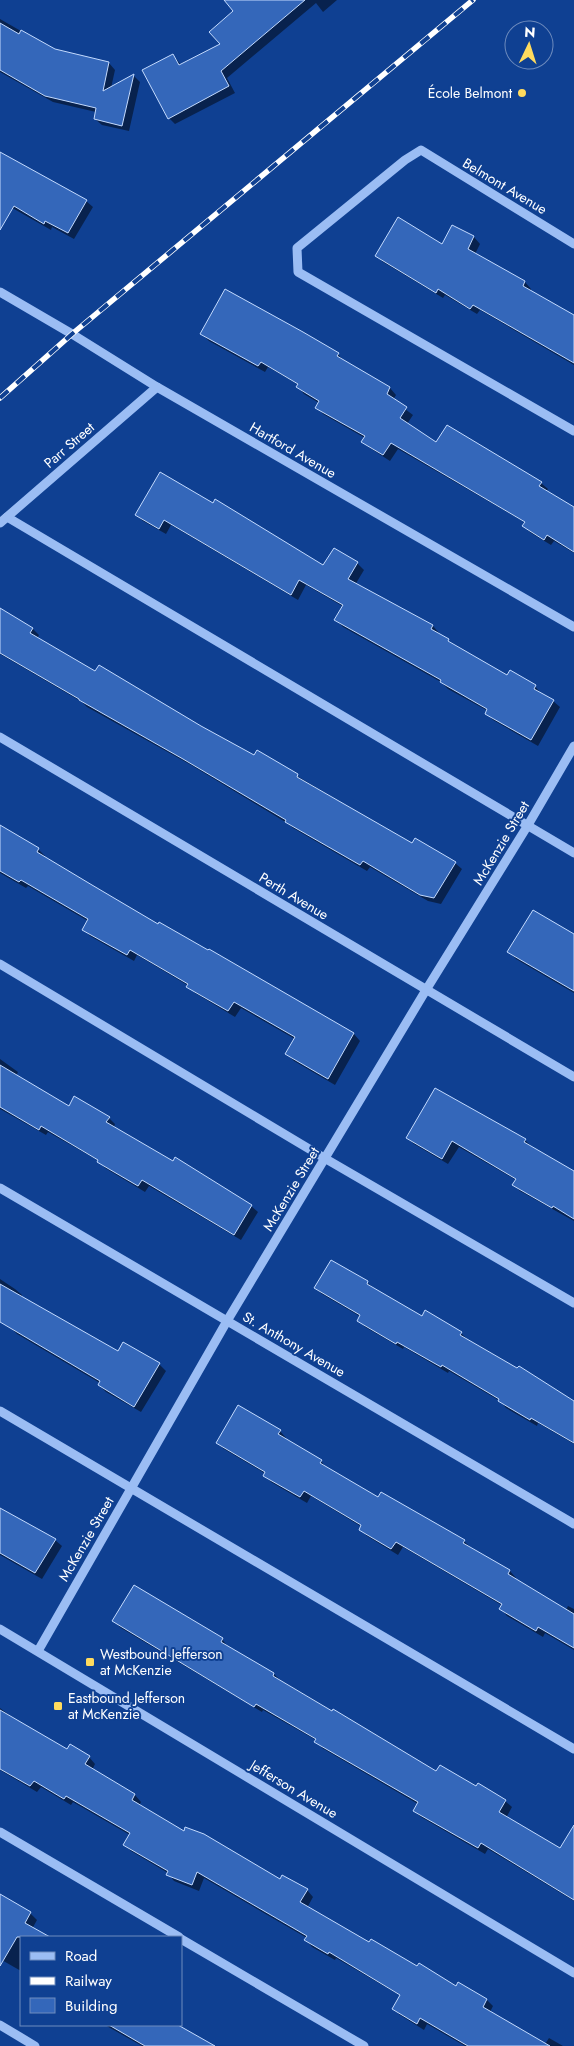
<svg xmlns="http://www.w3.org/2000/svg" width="574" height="2046" font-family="Jost,sans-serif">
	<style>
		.shadow { fill: #0007 }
		.building { fill: #3467ba; stroke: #c3dafe }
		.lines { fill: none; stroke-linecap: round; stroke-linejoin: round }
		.minor { stroke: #9bbdf4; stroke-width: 9 }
		.rail-casing { stroke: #fff; stroke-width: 5.5 }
		.rail { stroke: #0f4092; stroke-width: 4; stroke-dasharray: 11; stroke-linecap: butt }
		.poi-dot { fill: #ffdb5e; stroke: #0f4092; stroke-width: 2 }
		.labels { text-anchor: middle; stroke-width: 4; stroke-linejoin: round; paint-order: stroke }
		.poi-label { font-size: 14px; fill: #fff; stroke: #0f4092; text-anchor: start }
		.street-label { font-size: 14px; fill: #fff; stroke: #0f4092 }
	</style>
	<rect width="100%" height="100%" fill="#0f4092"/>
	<g class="shadow">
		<polygon points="227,0 337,0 323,12 316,3 227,78 235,93 175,124 169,118 173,55 182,66 222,45 235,11"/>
		<polygon points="0,19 54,50 109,63 115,70 111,88 134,76 140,82 129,131 102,125 95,119 96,112 53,102 0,72"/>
		<polygon points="0,153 86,201 93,207 74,239 52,227 51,230 0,201"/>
		<polygon points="453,226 474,237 480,244 475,254 525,282 531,289 530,292 574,318 574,365 480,310 477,314 445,295 443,298 383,262 377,256 443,245"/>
		<polygon points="202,334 338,354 344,362 390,388 396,395 393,400 413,415 407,424 437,444 541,483 548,489 546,492 574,509 574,553 554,541 551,545 531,533 524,526 526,523 398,449 390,461 370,448 363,442 365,438 323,414 317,407 319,403 304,394 298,387 299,385 268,367 265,372 209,341"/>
		<polygon points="160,474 324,567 357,563 364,570 355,585 433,626 439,633 438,634 453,645 508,676 535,686 541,694 553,701 560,707 538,746 493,720 486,713 488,711 448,689 441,682 343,627 336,620 344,607 306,585 298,600 171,525 166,534 143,521 136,515"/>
		<polygon points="0,609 33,629 39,635 37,639 96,673 254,756 257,752 412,845 455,863 462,869 441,904 428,901 370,867 367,871 293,828 287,823 191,765 87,707 82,702 0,654"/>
		<polygon points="3,829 38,849 45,856 44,858 158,925 208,952 209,951 354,1034 360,1041 335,1085 294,1061 287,1054 295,1039 241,1008 235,1017 195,993 189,986 137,955 134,961 90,936 84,929 88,921 28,886 26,888 0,873 0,834"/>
		<polygon points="574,935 574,993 516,959 509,952"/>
		<polygon points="0,1059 18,1072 16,1076 69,1107 109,1118 115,1124 114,1127 251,1206 258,1212 241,1240 149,1186 145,1192 105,1168 99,1161 48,1132 46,1135 0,1109"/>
		<polygon points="407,1138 525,1140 532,1147 574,1172 574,1221 520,1191 514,1185 516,1180 459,1147 448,1164 414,1144"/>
		<polygon points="0,1279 15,1289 22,1295 21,1298 118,1353 159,1364 166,1371 141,1412 106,1392 99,1385 100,1383 17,1334 0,1317"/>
		<polygon points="367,1282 374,1289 422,1318 461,1333 468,1340 574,1401 574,1444 538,1423 537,1426 506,1408 500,1401 449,1371 448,1373 404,1347 403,1349 365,1327 359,1320 361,1317 322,1294 315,1288"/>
		<polygon points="280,1431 286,1438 285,1440 321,1461 327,1469 378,1499 381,1494 464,1541 471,1548 510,1571 516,1578 515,1580 566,1610 568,1606 574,1609 574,1650 545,1633 543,1637 507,1616 501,1609 503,1606 403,1547 398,1555 367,1536 360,1529 362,1527 311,1496 307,1503 271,1482 265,1475 266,1474 224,1449 217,1443"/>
		<polygon points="0,1508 55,1540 62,1546 42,1579 0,1555"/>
		<polygon points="114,1621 222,1639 228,1647 274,1674 280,1680 437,1773 505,1801 512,1807 506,1818 561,1850 574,1854 574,1901 488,1849 485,1854 421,1817 414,1811 418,1804 322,1748 316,1740 263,1710 262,1712 121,1628"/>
		<polygon points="0,1708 13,1718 67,1751 89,1757 95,1764 92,1770 135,1795 141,1802 139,1806 184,1833 280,1880 307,1890 313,1897 307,1908 369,1944 456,1987 487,2000 493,2006 490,2012 545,2044 549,2038 563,2046 465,2046 427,2024 424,2030 400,2015 394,2009 401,1996 336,1958 335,1960 312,1947 306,1940 307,1938 204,1878 199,1891 174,1881 168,1873 131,1851 124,1844 130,1835 73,1802 71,1805 41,1787 37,1792 0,1770"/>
		<polygon points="0,1895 30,1913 37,1920 32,1929 47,1937 21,1937 21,1971 0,1959"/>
		<polygon points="105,2025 176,2025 212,2046 142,2046"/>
	</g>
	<g class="building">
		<polygon points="224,0 305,0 221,71 229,86 168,119 142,70 173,54 179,65 220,44 209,32 233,11"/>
		<polygon points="0,23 19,34 21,30 55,49 109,62 103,91 134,74 122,126 94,119 96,108 45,96 0,70"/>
		<polygon points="0,152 87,200 68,233 45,221 44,224 14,206 0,230"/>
		<polygon points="398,217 442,244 452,225 474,236 468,249 525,281 523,286 574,315 574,363 473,305 470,309 438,289 436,293 375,256"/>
		<polygon points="225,289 303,332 339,353 337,356 390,387 387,394 407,407 400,418 436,442 447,425 542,482 539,486 574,507 574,552 547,535 544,540 522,526 525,522 391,443 383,455 361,442 365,436 315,408 319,401 296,387 298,384 261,362 258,366 200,334"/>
		<polygon points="160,472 213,503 215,499 323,565 334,548 358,562 348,579 433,625 431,629 449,639 448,641 507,675 510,670 536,685 534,689 554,700 531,740 485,714 487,709 440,682 441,680 334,620 343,605 299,580 291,595 164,520 159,529 135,515"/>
		<polygon points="0,608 33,628 30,633 95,671 99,665 201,726 254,755 257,750 298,774 297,777 412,843 415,838 456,862 434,898 420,895 363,861 360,865 285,822 286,820 183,759 79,700 79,699 0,653"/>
		<polygon points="0,825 39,848 37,852 92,885 158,924 159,922 208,950 209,949 354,1033 328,1079 285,1054 295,1037 234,1002 228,1011 186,987 188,984 130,950 127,955 82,930 88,919 21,880 19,882 0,871"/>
		<polygon points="533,910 574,934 574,991 507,952"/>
		<polygon points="0,1065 69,1106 74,1096 110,1117 106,1122 173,1161 175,1157 252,1205 234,1235 142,1180 138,1186 97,1162 98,1160 41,1126 39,1130 0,1107"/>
		<polygon points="435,1088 526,1139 524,1142 574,1171 574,1219 553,1206 552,1208 512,1185 516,1179 452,1141 442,1159 406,1138"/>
		<polygon points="331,1260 368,1281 367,1284 422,1316 425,1310 462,1332 460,1335 517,1368 519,1366 574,1401 574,1443 531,1418 530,1420 498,1401 499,1399 442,1365 441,1367 397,1342 396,1344 357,1321 360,1315 314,1288"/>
		<polygon points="0,1284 118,1351 123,1342 160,1363 134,1407 98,1385 100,1381 0,1322"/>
		<polygon points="238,1405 281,1430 278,1434 322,1460 320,1463 378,1497 381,1492 465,1540 463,1543 510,1570 508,1574 574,1614 574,1648 538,1627 536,1631 499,1609 502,1604 396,1542 391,1549 359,1530 361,1525 304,1491 300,1497 263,1476 265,1472 216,1443"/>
		<polygon points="0,1508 56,1539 35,1573 0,1553"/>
		<polygon points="134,1585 223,1638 221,1642 274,1673 273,1676 332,1711 333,1709 436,1771 440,1765 476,1786 478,1783 506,1800 499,1812 560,1848 574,1825 574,1900 481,1843 478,1848 413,1811 418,1802 314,1742 316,1739 256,1704 254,1707 112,1621"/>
		<polygon points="0,1710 67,1749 70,1744 90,1756 85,1764 135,1794 132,1800 184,1831 185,1827 204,1834 280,1879 282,1875 308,1889 300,1902 369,1942 371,1939 417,1966 419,1963 456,1986 458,1982 487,1999 483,2007 550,2046 468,2046 420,2018 417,2024 392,2009 400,1995 329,1952 328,1954 304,1940 307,1936 197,1872 192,1885 166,1875 168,1871 123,1845 130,1833 66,1796 64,1799 34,1781 30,1786 0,1769"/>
		<polygon points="0,1894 31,1912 25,1923 50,1937 17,1937 0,1966"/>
		<polygon points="109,2025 178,2025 215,2046 145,2046"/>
	</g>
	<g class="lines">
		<g class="minor">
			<polyline points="574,244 421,150 405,160 297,248 298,272 574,431"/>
			<polyline points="0,292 72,334 157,387 574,627"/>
			<polyline points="7,517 574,853"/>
			<polyline points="0,523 157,387"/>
			<polyline points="0,737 574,1077"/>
			<polyline points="0,964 326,1159 574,1303"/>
			<polyline points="0,1188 574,1524"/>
			<polyline points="0,1411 574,1749"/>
			<polyline points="0,1629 574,1973"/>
			<polyline points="38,1651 227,1321 426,990 528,825 574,746"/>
			<polyline points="0,1832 179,1937"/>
			<polyline points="181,1939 364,2046"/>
			<polyline points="0,2025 35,2046"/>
		</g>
		<defs>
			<polyline id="rail" points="0,398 72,334 473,0"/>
		</defs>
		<use href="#rail" class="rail-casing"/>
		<use href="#rail" class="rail"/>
	</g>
	<g class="poi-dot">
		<circle cx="522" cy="93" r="5"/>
		<rect x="85" y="1657" width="10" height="10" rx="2.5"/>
		<rect x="53" y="1701" width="10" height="10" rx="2.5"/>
	</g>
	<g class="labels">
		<g class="poi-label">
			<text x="512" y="98" text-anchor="end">École Belmont</text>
			<text x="100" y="1659">Westbound Jefferson<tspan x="100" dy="16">at McKenzie</tspan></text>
			<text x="68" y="1703">Eastbound Jefferson<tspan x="68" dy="16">at McKenzie</tspan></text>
		</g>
		<g class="street-label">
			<text transform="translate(505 186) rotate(31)" y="5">Belmont Avenue</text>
			<text transform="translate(69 445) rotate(-41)" y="5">Parr Street</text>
			<text transform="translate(293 450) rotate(30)" y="5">Hartford Avenue</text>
			<text transform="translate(501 843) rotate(-59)" y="5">McKenzie Street</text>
			<text transform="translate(294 896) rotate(31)" y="5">Perth Avenue</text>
			<text transform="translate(291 1189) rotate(-59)" y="5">McKenzie Street</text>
			<text transform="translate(294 1344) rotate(30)" y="5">St. Anthony Avenue</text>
			<text transform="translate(86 1539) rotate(-60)" y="5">McKenzie Street</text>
			<text transform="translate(294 1789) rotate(31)" y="5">Jefferson Avenue</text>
		</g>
	</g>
	<rect x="20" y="1936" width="162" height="90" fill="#0f4092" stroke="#6f8cbe"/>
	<rect x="30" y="1952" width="25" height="8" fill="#9bbdf4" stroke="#6f8cbe"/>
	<text x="65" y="1961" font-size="15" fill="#ffffff">Road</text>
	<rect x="30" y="1977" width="25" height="8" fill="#ffffff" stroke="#6f8cbe"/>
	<text x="65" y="1986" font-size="15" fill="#ffffff">Railway</text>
	<rect x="30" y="1998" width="25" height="15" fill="#3467ba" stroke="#6f8cbe"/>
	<text x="65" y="2011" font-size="15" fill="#ffffff">Building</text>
	<g transform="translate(529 45) rotate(4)"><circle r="24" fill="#0f4092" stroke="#6f8cbe"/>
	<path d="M0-4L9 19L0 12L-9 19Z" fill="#ffdb5e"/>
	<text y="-8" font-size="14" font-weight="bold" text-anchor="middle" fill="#ffffff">N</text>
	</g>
</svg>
